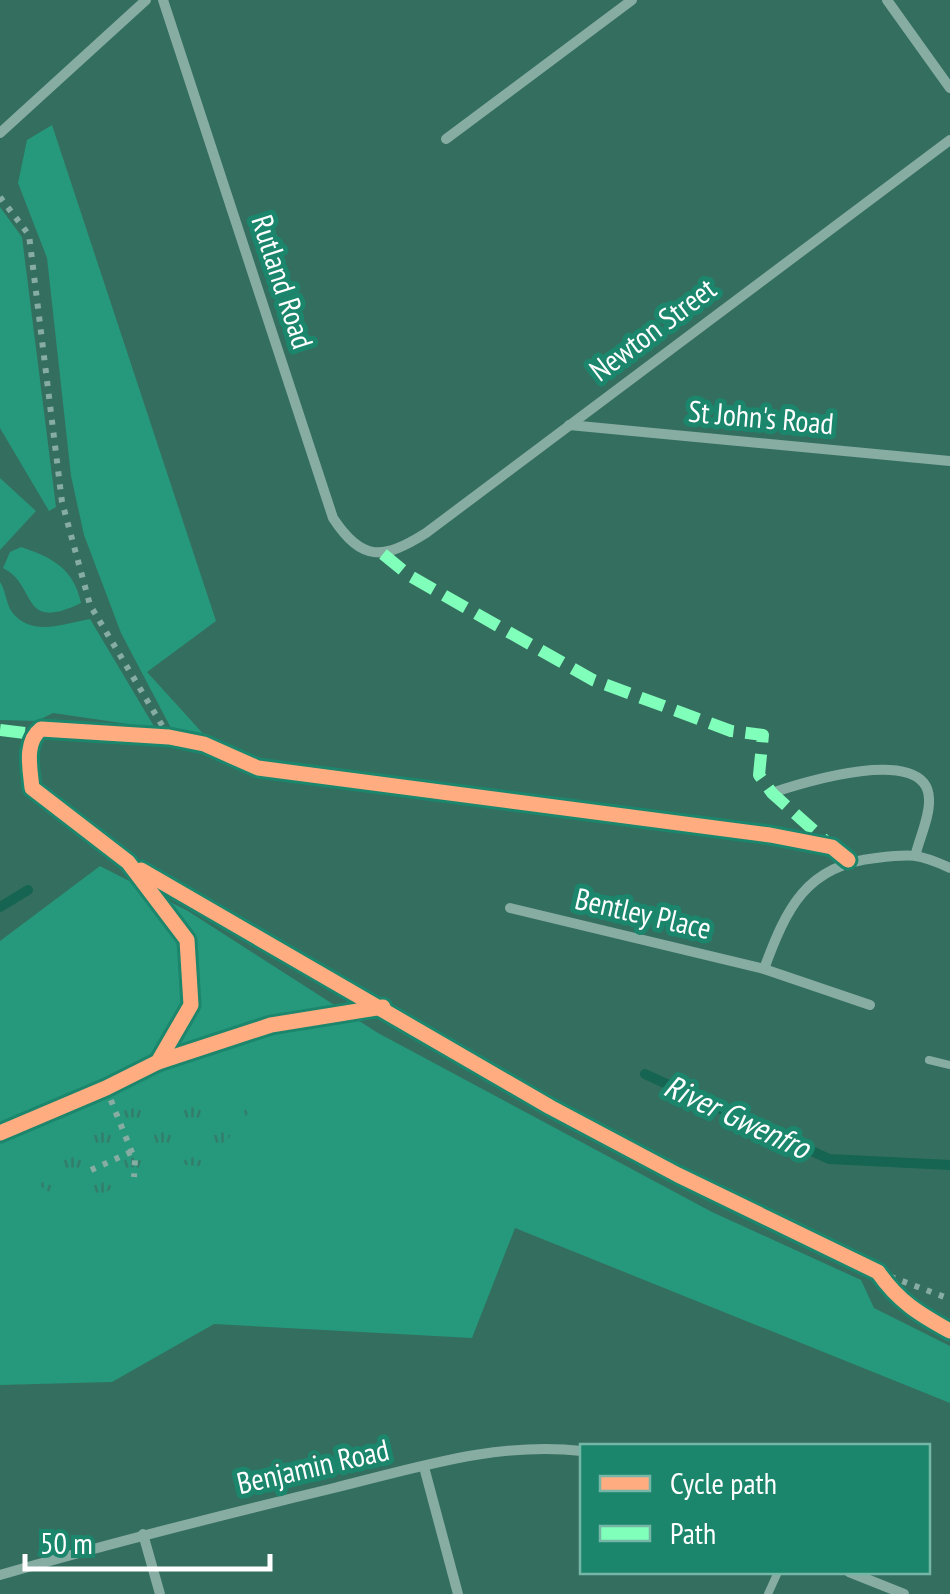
<svg xmlns="http://www.w3.org/2000/svg" width="950" height="1594" font-family="'PT Sans Narrow',sans-serif">
	<style>
		.green { fill: #26987b }
		.park { fill: url(#park-tufts) }
		.lines { fill: none; stroke-linecap: round; stroke-linejoin: round }
		.stream { stroke: #156552; stroke-width: 10 }
		.path { stroke: #87ada3; stroke-width: 6; stroke-dasharray: 5 8; stroke-linecap: butt }
		.lane { stroke: #87ada3; stroke-width: 8 }
		.street { stroke: #87ada3; stroke-width: 10 }
		.quiet { stroke: #80ffba; stroke-width: 12; stroke-dasharray: 25 12; stroke-linecap: butt }
		.cycleway-casing { stroke: #1b866c; stroke-width: 21 }
		.cycleway { stroke: #ffac80; stroke-width: 15 }
		.labels { text-anchor: middle; stroke-width: 10; stroke-linejoin: round; paint-order: stroke }
		.street-label { font-size: 30px; fill: #fff; stroke: #1b866c }
		.water-label { font-size: 32px; font-style: italic; fill: #fff; stroke: #1b866c }
	</style>
	<defs>
		<pattern id="park-tufts" width="24" height="20" patternUnits="userSpaceOnUse" patternTransform="scale(2.5)"><rect width="24" height="20" fill="#26987b"/><path d="M3 7l-1-3M5 7V3M7 7l1-3M15 17l-1-3M17 17v-4M19 17l1-3" fill="none" stroke="#337d6b"/></pattern>
	</defs>
	<rect width="100%" height="100%" fill="#346e5f"/>
	<g class="green">
		<polygon points="52,125 216,621 147,672 208,739 173,732 121,633 84,535 71,476 47,258 18,183 27,140"/>
		<polygon points="0,207 22,237 56,507 49,511 0,428"/>
		<polygon points="0,478 36,511 0,550"/>
		<path d="M21,547C52,557 74,569 81,603C19,633 38,585 3,568L10,552Z"/>
		<path d="M0,582C6,591 6,604 12,612C32,638 65,623 90,619L155,728L53,713L37,721L0,720Z"/>
		<polygon points="100,866 188,911 378,1033 712,1212 861,1280 874,1308 950,1346 950,1403 515,1228 472,1338 214,1324 112,1382 0,1385 0,941"/>
	</g>
	<path class="park" d="M227,1096L250,1111L206,1166C194,1167 178,1162 166,1166C125,1179 81,1218 39,1185C29,1113 179,1098 227,1096Z"/>
	<g class="lines">
		<g class="stream">
			<polyline points="0,907 28,890"/>
			<polyline points="645,1074 829,1159 950,1165"/>
		</g>
		<g class="path">
			<polyline points="0,197 29,235 62,502 90,605 169,737"/>
			<polyline points="106,1088 135,1160 134,1177"/>
			<polyline points="91,1170 131,1152"/>
			<polyline points="878,1272 950,1299"/>
		</g>
		<g class="lane">
			<polyline points="929,1060 950,1065"/>
			<polyline points="768,1594 778,1572"/>
		</g>
		<g class="street">
			<path d="M163,0L333,518C362,562 383,560 426,533L950,140"/>
			<polyline points="887,0 950,88"/>
			<polyline points="0,133 146,0"/>
			<polyline points="446,139 632,0"/>
			<polyline points="569,425 950,461"/>
			<path d="M772,793C800,783 928,743 929,799C930,816 920,837 916,853"/>
			<path d="M510,908L764,969C786,909 806,865 876,858C910,854 918,853 950,868"/>
			<polyline points="764,969 870,1005"/>
			<polyline points="424,1467 458,1594"/>
			<polyline points="143,1534 160,1594"/>
			<polyline points="849,1572 904,1594"/>
			<path d="M0,1575C111,1543 222,1515 334,1488C416,1468 498,1441 582,1451"/>
		</g>
		<g class="quiet">
			<polyline points="383,554 410,576 593,680 731,731 763,735 759,775 772,793 829,844"/>
			<polyline points="0,730 34,734"/>
		</g>
		<defs>
			<g id="cycleway">
				<path d="M141,870L550,1107L678,1175L878,1272C898,1301 919,1314 950,1331"/>
				<polyline points="158,1062 271,1025 383,1007"/>
				<path d="M0,1133L106,1088L158,1062L191,1005L187,940L128,862L32,788C30,768 24,742 41,729L169,737L204,744L258,768L770,835L832,847L848,860"/>
			</g>
		</defs>
		<use href="#cycleway" class="cycleway-casing"/>
		<use href="#cycleway" class="cycleway"/>
	</g>
	<g class="labels">
		<g class="street-label">
			<text transform="translate(282 282) rotate(72)" y="10">Rutland Road</text>
			<text transform="translate(653 330) rotate(-37)" y="10">Newton Street</text>
			<text transform="translate(761 418) rotate(5)" y="10">St John's Road</text>
			<text transform="translate(643 914) rotate(13)" y="10">Bentley Place</text>
			<text transform="translate(313 1467) rotate(-13)" y="10">Benjamin Road</text>
		</g>
		<g class="water-label">
			<text transform="translate(737 1117) rotate(25)" y="11">River Gwenfro</text>
		</g>
	</g>
	<rect x="580" y="1444" width="350" height="130" fill="#1b866c" stroke="#76b6a7" stroke-width="2.5"/>
	<rect x="600" y="1476" width="50" height="15" fill="#ffac80" stroke="#76b6a7" stroke-width="2.5"/>
	<text x="670" y="1494" font-size="30" fill="#ffffff">Cycle path</text>
	<rect x="600" y="1526" width="50" height="15" fill="#80ffba" stroke="#76b6a7" stroke-width="2.5"/>
	<text x="670" y="1544" font-size="30" fill="#ffffff">Path</text>
	<path d="M25 1554v15h245v-15" fill="none" stroke="#ffffff" stroke-width="5"/>
	<text x="40" y="1554" font-size="30" fill="#ffffff" stroke="#1b866c" stroke-width="8" paint-order="stroke">50 m</text>
</svg>
